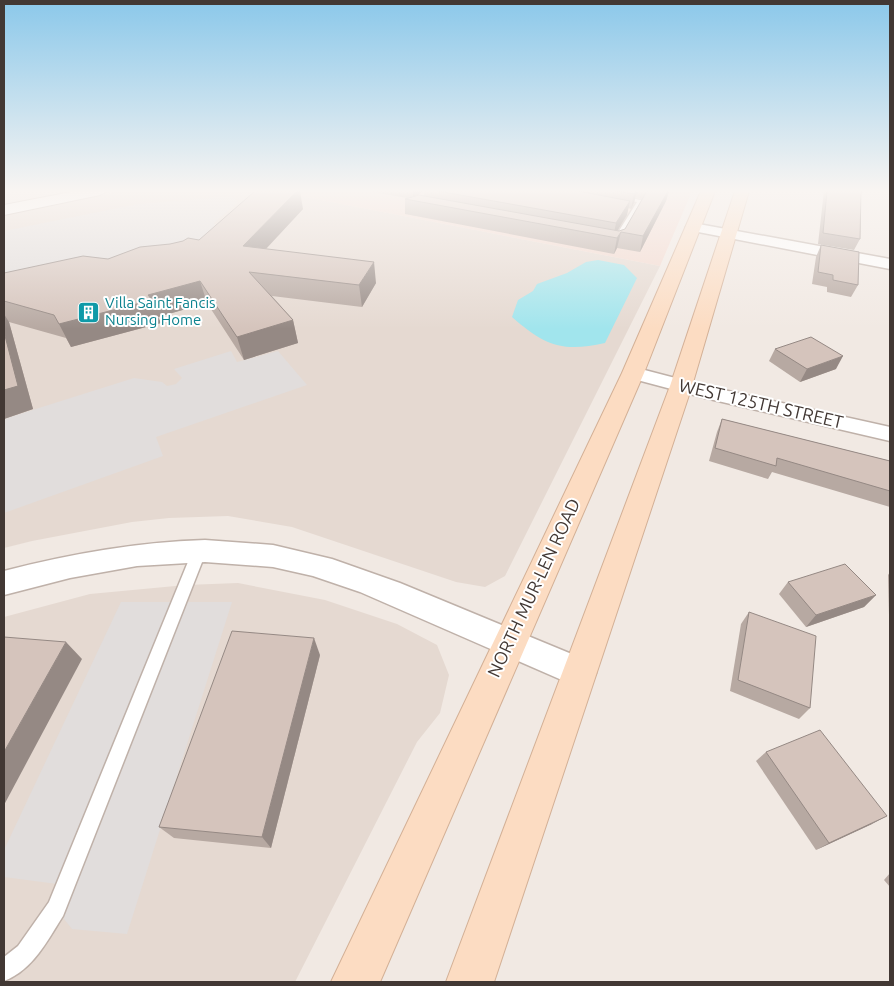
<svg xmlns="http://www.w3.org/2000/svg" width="894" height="986" font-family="Ubuntu,sans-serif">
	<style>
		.residential { fill: #e5d9d1 }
		.commercial { fill: #f3d8ce }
		.parking { fill: #e1dddc }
		.water { fill: #a1e5ed }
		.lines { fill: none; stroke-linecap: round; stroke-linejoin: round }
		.service-casing { stroke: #bfb1a9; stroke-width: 3 }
		.minor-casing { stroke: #bfb1a9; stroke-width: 3 }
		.tertiary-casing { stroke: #bfb1a9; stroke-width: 2 }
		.secondary-casing { stroke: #d3b096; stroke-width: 2 }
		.service { fill: #fff; fill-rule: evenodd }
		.minor { fill: #fff; fill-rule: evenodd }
		.tertiary { fill: #fff; fill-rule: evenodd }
		.secondary { fill: #fcdcc2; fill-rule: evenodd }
		.wall { fill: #b7a9a2; fill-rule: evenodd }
		.shaded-wall { fill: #958984 }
		.building { fill: #d5c4bc; stroke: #958984 }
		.labels { text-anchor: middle; stroke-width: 4; stroke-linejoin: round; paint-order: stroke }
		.far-culture-label { font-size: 15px; fill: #0d838f; stroke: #fff; text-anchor: start }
		.street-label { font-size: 18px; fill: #423834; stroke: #fff }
	</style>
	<rect width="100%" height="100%" fill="#f1e9e3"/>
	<g class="residential">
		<polygon points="120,191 275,191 660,266 505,576 485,587 456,582 292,527 228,516 169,518 132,522 32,541 4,548 4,214"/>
		<polygon points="238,583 325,600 397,624 437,645 449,675 440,713 417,742 295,982 4,982 4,617 90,594 186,585"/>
	</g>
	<polygon class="commercial" points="275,191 692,191 660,266"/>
	<g class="parking">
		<polygon points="221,197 230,197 236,199 237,203 213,224 230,227 211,244 4,290 4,231 138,204"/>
		<polygon points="231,351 237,362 278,351 307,385 156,437 163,456 4,513 4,419 134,378 162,382 167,386 176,384 182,378 174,369"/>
		<polygon points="121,602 232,602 127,934 72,929 56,909 65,885 4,877 4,850"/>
	</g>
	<path class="water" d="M598,260L624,265L637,278L605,343C562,353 544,345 512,317L518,300L533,291L537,284L567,273L586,262Z"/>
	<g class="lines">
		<defs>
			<g id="service">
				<polygon points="619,195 644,201 620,242 616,244 612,242 637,202 617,198 616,197"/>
				<path d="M199,547L204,548L206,552L63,916C47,941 33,970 4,981V957L18,946L49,902L192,552L194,548Z"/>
			</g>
			<g id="minor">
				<polygon points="693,223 890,259 890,269 688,230 686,227 688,224"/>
				<polygon points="633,367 706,386 890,427 890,441 705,398 626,377 623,373 626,369"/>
				<path d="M205,540L273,545L332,559L400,583L591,662L596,673L591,684L580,688L360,592L313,576L273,567L205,562L137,566L70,578L4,595V571C70,554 136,542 205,540Z"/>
			</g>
			<polygon id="tertiary" points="76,191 107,191 100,195 4,215 4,205"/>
			<g id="secondary">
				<polygon points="701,191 715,191 644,373 380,982 331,982 622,373"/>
				<polygon points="735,191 749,191 692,386 494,982 446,982 670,386"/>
			</g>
		</defs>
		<use href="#service" class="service-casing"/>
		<use href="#minor" class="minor-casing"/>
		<use href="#tertiary" class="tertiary-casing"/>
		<use href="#secondary" class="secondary-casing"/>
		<use href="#service" class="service"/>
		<use href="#minor" class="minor"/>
		<use href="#tertiary" class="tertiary"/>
		<use href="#secondary" class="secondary"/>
	</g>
	<g class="wall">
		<path d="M368,191H423L418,195L424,196V191H646V193V191H669L666,201L640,252L617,248L614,254L405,214V199L407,198ZM635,197L642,199L625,229L619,231H617L627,215L628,208L631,209L634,203Z"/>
		<polygon points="824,191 863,191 861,195 860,239 854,250 818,244"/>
		<polygon points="303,209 266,249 376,283 362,307 272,296 293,320 298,343 244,360 207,303 158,317 161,323 71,347 66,338 9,322 33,409 4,419 4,273 108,259 183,241 199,240"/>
		<polygon points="821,245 858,285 851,297 827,292 827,287 812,284 816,257"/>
		<polygon points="775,349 836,369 800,382 769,361"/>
		<polygon points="722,419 890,461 890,507 772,472 768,479 709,461 717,432"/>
		<polygon points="890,572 890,616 889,615 888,575"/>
		<polygon points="788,582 876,595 864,607 806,627 779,594"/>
		<polygon points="749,612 810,708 799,719 730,691 741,624"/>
		<polygon points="320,655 271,848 174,838 159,827"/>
		<polygon points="766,752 872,824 816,850 756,761"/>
		<polygon points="890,873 890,887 884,880"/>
	</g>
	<g class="shaded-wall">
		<polygon points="297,191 300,191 303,209 248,268 243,246"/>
		<polygon points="413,191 423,191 413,200"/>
		<polygon points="636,191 637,191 634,203 631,209 634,194"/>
		<polygon points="668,191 669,191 666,201 640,252 643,236"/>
		<polygon points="630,201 627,215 613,238 616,223"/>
		<polygon points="621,232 617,248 614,254 617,238"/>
		<polygon points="374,262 376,283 362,307 359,285"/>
		<polygon points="200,281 207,303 158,317 161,323 71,347 59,324 148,295"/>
		<polygon points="4,314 9,322 33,409 4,419"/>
		<polygon points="293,320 298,343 244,360 237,337"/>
		<polygon points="843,356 836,369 800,382 807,369"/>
		<polygon points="876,595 864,607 806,627 816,615"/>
		<polygon points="314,638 320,655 271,848 262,837"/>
		<polygon points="66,642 82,659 4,805 4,752"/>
		<polygon points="887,816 872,824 816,850 829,843"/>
	</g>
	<g class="building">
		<polygon points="255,191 297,191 243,246 374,262 359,285 249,272 293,320 237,337 200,281 148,295 152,300 59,324 54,315 4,301 4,273 83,256 108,259 140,247 170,244 183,241 188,238 199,240"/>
		<polygon points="438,191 578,191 630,201 616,223"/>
		<polygon points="617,191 636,191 634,194"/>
		<polygon points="647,191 668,191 643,236 621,232 617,238 405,199 419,195 619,231 625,229"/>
		<polygon points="827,191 861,191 860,239 823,233"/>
		<polygon points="821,245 859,252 858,285 833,280 833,275 818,272"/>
		<polygon points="4,332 18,386 4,390"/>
		<polygon points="811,337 843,356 807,369 775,349"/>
		<polygon points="722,419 890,461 890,491 777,458 776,466 715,448"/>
		<polygon points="845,564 876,595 816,615 788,582"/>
		<polygon points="749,612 816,636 810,708 738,680"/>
		<polygon points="232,631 314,638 262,837 159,827"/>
		<polygon points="4,637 66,642 4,752"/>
		<polygon points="820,730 887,816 829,843 766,752"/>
	</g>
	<linearGradient id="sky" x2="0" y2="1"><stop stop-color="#8bc8ea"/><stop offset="0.58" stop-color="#f9f5f2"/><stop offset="1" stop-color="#f9f5f2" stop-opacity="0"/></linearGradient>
	<rect width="894" height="329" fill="url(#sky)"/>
	<defs>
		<symbol id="building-square" viewBox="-11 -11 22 22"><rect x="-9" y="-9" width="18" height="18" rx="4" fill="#0f9aa8" stroke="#fff"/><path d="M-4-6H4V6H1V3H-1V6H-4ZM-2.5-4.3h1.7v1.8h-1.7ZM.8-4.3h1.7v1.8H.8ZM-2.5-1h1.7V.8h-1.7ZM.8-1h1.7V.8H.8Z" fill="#fff"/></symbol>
	</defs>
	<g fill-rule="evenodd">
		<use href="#building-square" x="76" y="300" width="25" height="25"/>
	</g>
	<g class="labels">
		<g class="far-culture-label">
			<text x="105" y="308">Villa Saint Fancis<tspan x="105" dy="17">Nursing Home</tspan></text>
		</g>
		<g class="street-label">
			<text transform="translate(761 404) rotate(13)" y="6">WEST 125TH STREET</text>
			<text transform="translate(534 588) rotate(-65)" y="6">NORTH MUR-LEN ROAD</text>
		</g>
	</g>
	<rect width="894" height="986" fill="none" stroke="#423834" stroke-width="10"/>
</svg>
